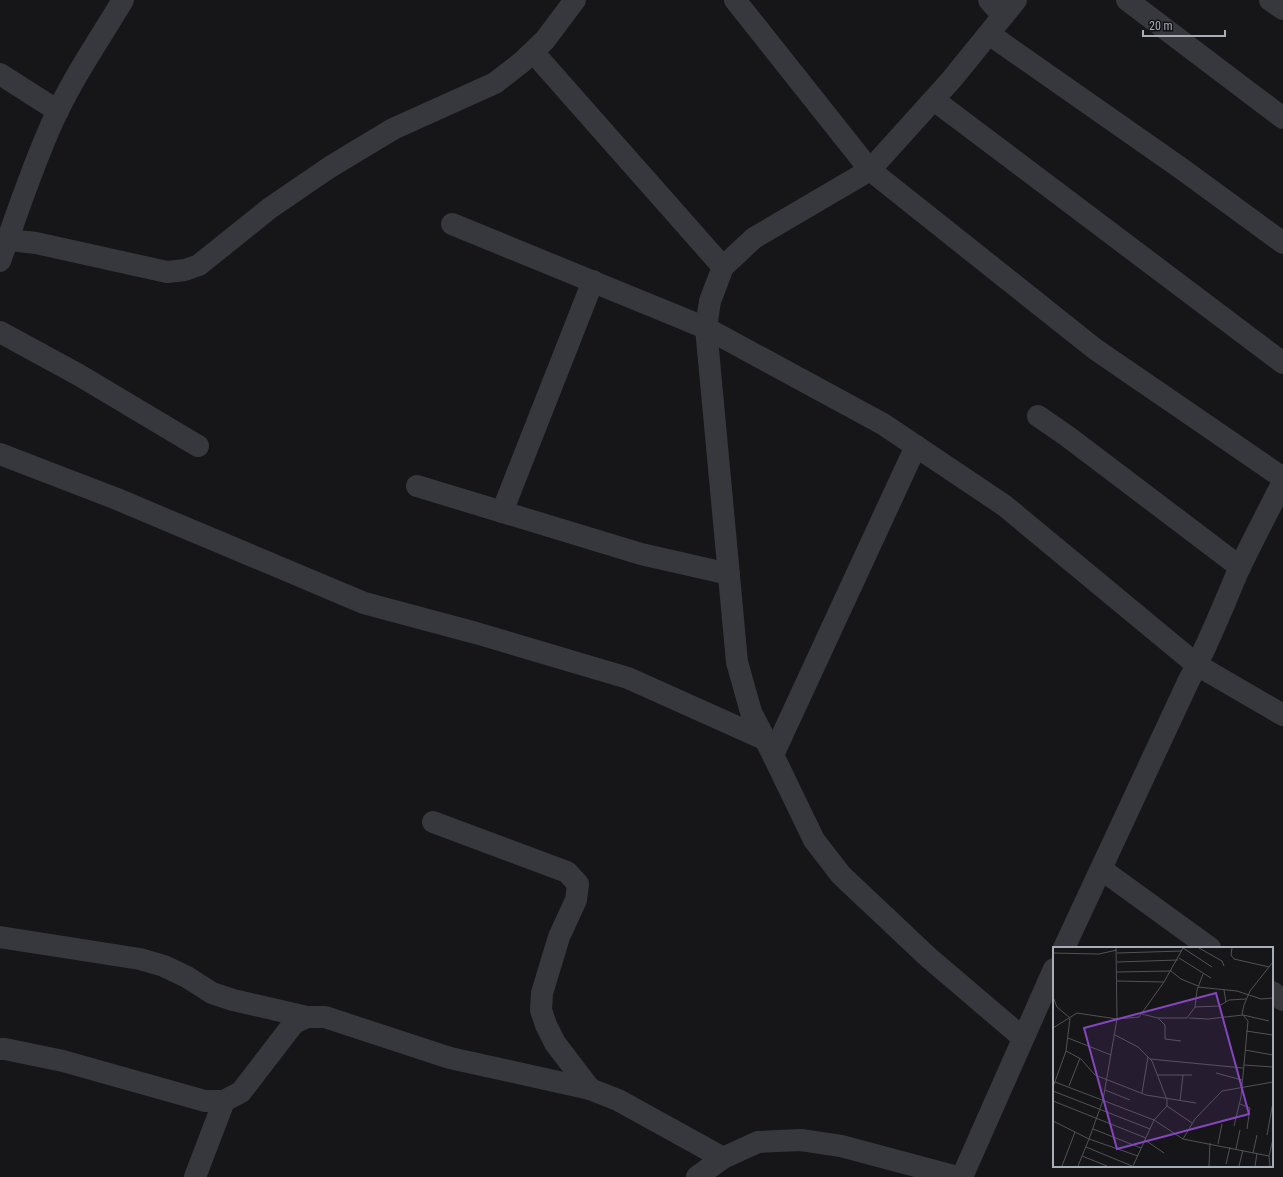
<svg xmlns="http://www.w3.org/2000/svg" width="1283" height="1177" font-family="'Roboto Condensed',sans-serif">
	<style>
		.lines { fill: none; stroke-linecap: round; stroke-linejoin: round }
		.street { stroke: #37383d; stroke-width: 22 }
		.inset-road { fill: none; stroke: #505258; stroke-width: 1 }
		.view { fill: #8446be; fill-opacity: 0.15; stroke: #8446be; stroke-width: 2 }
		.inset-edge { fill: none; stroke: #a8adb8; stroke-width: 2 }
	</style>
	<rect width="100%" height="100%" fill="#161618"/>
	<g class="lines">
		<g class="street">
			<polyline points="735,0 870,170 1095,349 1283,478"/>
			<polyline points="989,0 1003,16"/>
			<polyline points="1016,0 952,79 870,170 754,238 723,267 710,301 706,328 737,662 751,712 773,755 814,840 841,875 928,957 1023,1038"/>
			<polyline points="1127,0 1283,118"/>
			<polyline points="1270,0 1283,9"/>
			<polyline points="989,34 1182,169 1283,243"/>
			<polyline points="533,52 723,267"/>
			<polyline points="0,74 58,111"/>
			<polyline points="934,100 1283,363"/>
			<polyline points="452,224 706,328 883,424 1005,506 1197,665 1283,715"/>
			<polyline points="0,239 36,243 167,272 185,270 199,265 270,208 330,167 393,129 495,83 522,62 545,40 575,0"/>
			<path d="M0,261C17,214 32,167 53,121C72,79 99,40 123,0"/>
			<polyline points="0,332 79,375 198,446"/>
			<polyline points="1038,416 1067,436 1240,567"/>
			<polyline points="0,454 117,499 364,603 476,633 628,678 764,739"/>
			<polyline points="417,486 641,554 729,574"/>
			<polyline points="502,512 593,281"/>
			<polyline points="773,755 916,446"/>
			<polyline points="433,822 567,872 578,884 576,900 559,937 542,993 541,1010 546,1025 555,1043 590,1089"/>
			<polyline points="1101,869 1210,948"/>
			<polyline points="0,937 140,959 164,966 187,977 212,993 233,1000 307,1017"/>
			<path d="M1064,948L1189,680C1208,645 1223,606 1239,569C1253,540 1268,511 1283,482"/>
			<polyline points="1272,992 1283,1000"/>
			<polyline points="0,1049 5,1049 63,1061 205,1101 224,1101 241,1092 294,1023 307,1017 325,1017 450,1058 590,1089 618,1100 723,1158"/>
			<polyline points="195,1177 224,1101"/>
			<polyline points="697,1177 723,1158 758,1142 801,1140 841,1146 957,1177"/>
			<polyline points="962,1177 1054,969"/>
		</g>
	</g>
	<g transform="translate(1053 947)">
		<rect width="220" height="220" fill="#161618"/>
		<path class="inset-road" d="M63,1L64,72L50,153L36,192L85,209M130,1L159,20M146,1L169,14L171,19M179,1L178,8L181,12L216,20M0,6L46,7L64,3M64,6L129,4M126,11L158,31M64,15L125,13M64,25L118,24L128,32L145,39M64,34L111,35M145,40L184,44L208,52L220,51M171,43L173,55M0,50L4,60L17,71L13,104L0,140M142,60L144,43L150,27M89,67L105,71H134L142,60L166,59L176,53L193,52M105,71L112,78V92L128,94M136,71L155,72L190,68L216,74M0,81L24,66L64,72L86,70L111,35L130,1M193,84L220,88M62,88L85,100L99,114L114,153V159L101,173L80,219M15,91L58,108M192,103L220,108M13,104L28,112L42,128L93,148L143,156M97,112L190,121M191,118L220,120M163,126L189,133M105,128H139M2,135L101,173L130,192L142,172L169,144L220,135M16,139L27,111M52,143L77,153M0,144L97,182M89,146L95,110M0,154L93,191M127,154L130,128M187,157L197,161L194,182M114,159L139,176M0,174L36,192L25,219M181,179L188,150L195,74L189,67L191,58L197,44L220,15M40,182L88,201M214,188L220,155M130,192L216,209L217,219M92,193L111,206M165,197L169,177M33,200L79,219M183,202L187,183M200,206L204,188M29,209L54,219M216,209L220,192M173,217L177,200M9,219L22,185M156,219L157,196M186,219L190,203M202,219L204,206"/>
		<path class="view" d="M163,46L196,167L64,202L31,81Z"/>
		<rect width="220" height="220" class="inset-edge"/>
	</g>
	<path d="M1143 30v6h82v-6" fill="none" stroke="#a8adb8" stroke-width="2"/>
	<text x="1149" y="30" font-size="12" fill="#a8adb8" stroke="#111113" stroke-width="3" paint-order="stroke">20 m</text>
</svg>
